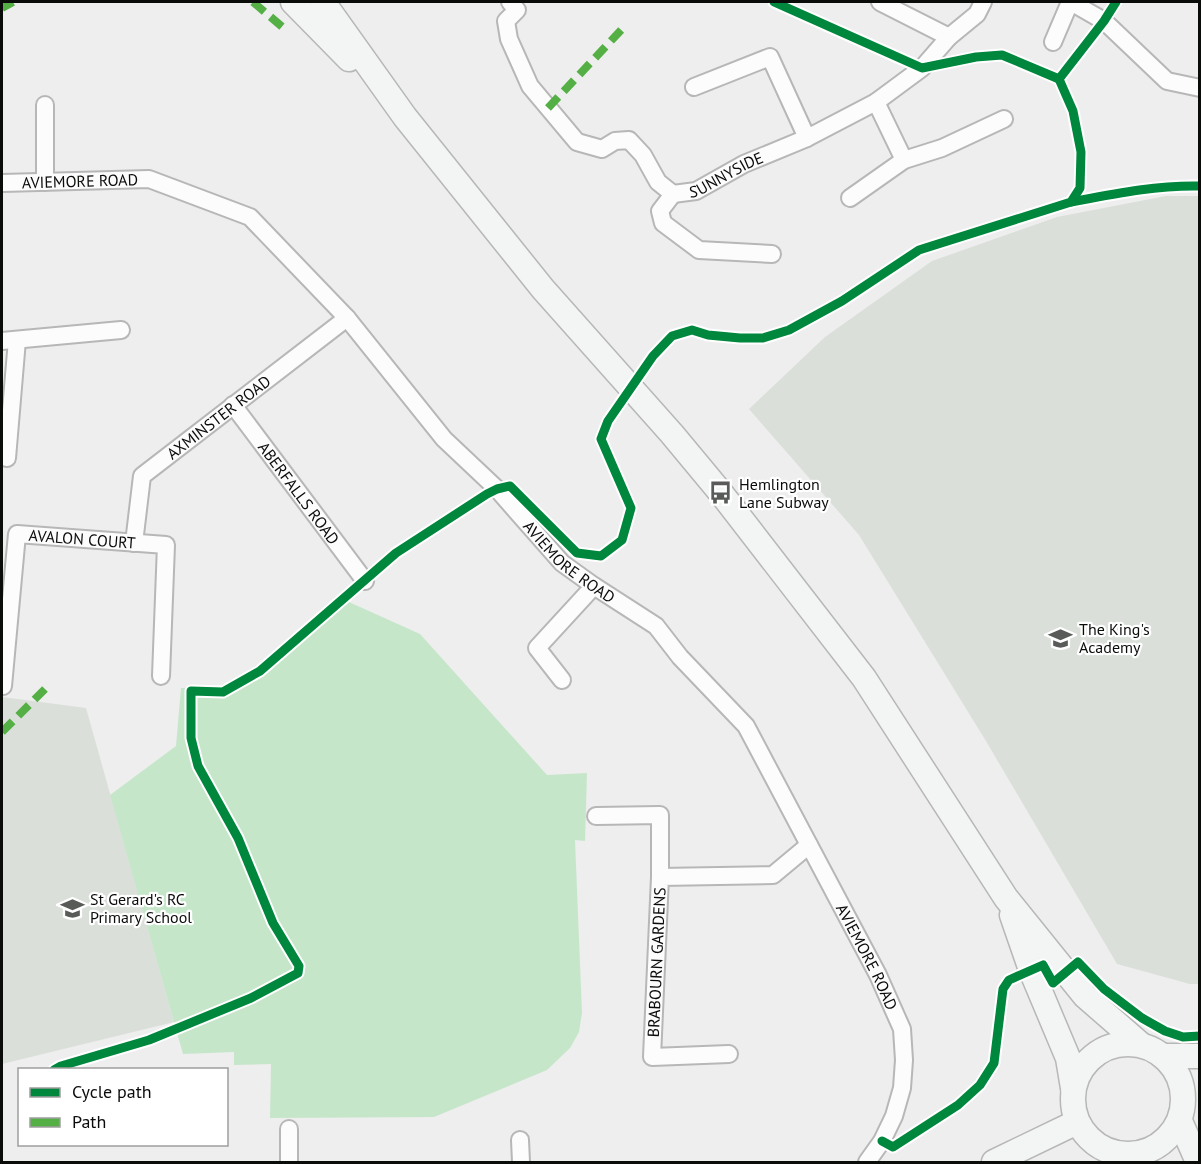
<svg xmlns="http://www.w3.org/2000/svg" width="1201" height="1164" font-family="'PT Sans',sans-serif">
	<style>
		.built { fill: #dadfda }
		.green { fill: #c6e6ca }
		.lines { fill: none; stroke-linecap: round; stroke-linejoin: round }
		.street-casing { stroke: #b6b7b6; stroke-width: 20 }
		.secondary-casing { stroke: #b6b7b6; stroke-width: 27 }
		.street { stroke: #fcfcfc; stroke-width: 16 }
		.secondary { stroke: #f2f5f3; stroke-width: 24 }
		.quiet { stroke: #54b044; stroke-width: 8; stroke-dasharray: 15 8; stroke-linecap: butt }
		.cycleway-casing { stroke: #fff; stroke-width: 13 }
		.cycleway { stroke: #00873e; stroke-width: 9 }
		.labels { text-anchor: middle; stroke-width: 4.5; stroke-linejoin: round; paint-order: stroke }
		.street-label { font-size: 16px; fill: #0a0c0a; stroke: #fff }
		.poi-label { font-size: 16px; fill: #0a0c0a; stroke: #fff; text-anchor: start }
	</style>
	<rect width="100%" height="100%" fill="#edeeed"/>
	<g class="built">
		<polygon points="1166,196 1200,196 1199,984 1190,984 1117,964 986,741 859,535 749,409 825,337 932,261 1057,217"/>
		<polygon points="2,697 86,708 174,1022 2,1064"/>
	</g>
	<polygon class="green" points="340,598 420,634 547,775 587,773 585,841 575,840 582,1013 579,1032 570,1048 547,1070 434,1117 270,1118 271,1064 234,1065 234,1052 183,1054 110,795 176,746 181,688 221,687 259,666"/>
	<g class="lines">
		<defs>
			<g id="street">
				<path id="s1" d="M510,2L517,10L506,21L509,39L530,86L577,142L602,149L615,141L629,140L643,155L658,182L673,194L696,191L744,164L807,138L876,102L922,68L949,37L977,14L983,2"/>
				<polyline points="880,2 949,37"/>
				<polyline points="1071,2 1104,21 1167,81 1200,88"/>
				<polyline points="1053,42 1070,2"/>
				<polyline points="694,87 770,57 807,138"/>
				<polyline points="876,102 904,160"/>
				<polyline points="45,105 45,182"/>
				<path id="s2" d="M2,183L149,179L250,217L347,318L444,439L497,489L562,563L594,586L656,626L680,657L746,726L878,975L902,1029L904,1060L902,1088L894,1116L882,1141L867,1162"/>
				<polyline points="673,194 660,211 663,223 699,250 772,254"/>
				<polyline points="850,198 904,160 942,148 1004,119"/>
				<polyline points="2,341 121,330"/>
				<path id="s3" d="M233,405L365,581"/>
				<polyline points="7,458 17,340"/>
				<path id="s4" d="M134,543L142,476L347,318"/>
				<polyline points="562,680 537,648 594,586"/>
				<path id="s5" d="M3,686L17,534L166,545L161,676"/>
				<polyline points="596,816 660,815 660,877"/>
				<path id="s6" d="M729,1054L652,1057L660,877L773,875L809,845"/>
				<polyline points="520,1140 521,1162"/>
				<polyline points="289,1162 289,1129"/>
			</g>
			<g id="secondary">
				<polyline points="293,2 349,59"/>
				<polyline points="323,2 405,117 543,289 672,434 721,493 864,678 1006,898 1085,996 1139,1043"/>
				<polyline points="1012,915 1031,970 1068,1058 1073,1088"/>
				<circle cx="1128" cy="1099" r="55"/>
				<polyline points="1165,1056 1200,1056"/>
				<polyline points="1180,1121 1198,1162"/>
				<polyline points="994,1162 1077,1122"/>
			</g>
		</defs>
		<use href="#street" class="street-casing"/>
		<use href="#secondary" class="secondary-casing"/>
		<use href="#street" class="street"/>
		<use href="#secondary" class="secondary"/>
		<g class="quiet">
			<polyline points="253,2 286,30"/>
			<polyline points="2,8 13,2"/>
			<polyline points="548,108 623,28"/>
			<polyline points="2,732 45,689"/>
		</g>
		<defs>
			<g id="cycleway">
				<polyline points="774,2 922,68 976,57 1002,55 1059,79"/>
				<path d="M1071,202C1113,194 1156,185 1200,186"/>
				<polyline points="54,1070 61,1066 149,1040 251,998 298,973 299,966 273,923 238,838 198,766 191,738 191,691 223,692 260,671 396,553 487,494 497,489 510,486 577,553 601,556 622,540 631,508 601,439 608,421 653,356 672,336 692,330 708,335 740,338 763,338 789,330 842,301 919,250 1071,202 1080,188 1081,152 1073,111 1059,79 1104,21 1116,2"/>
				<polyline points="882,1141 893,1147 958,1105 980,1085 994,1063 1003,989 1009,980 1043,965 1053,983 1078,962 1104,989 1142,1018 1165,1031 1183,1037 1200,1036"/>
			</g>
		</defs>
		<use href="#cycleway" class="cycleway-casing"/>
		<use href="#cycleway" class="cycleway"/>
	</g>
	<defs>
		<symbol id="bus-bare" viewBox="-9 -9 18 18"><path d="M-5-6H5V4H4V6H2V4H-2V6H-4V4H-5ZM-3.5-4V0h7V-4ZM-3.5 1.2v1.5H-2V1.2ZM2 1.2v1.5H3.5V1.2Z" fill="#595b59" stroke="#fff" stroke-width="2.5" paint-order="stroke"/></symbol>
		<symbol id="school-bare" viewBox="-9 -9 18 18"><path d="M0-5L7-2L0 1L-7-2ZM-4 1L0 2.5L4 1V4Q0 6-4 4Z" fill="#595b59" stroke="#fff" stroke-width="2.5" paint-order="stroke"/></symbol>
	</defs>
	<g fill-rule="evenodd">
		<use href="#bus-bare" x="704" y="476" width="33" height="33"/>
		<use href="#school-bare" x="1044" y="622" width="33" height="33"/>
		<use href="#school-bare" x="56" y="892" width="33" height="33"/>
	</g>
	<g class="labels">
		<g class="street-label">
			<text dy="6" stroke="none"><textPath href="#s1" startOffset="352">SUNNYSIDE</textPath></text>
			<text dy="6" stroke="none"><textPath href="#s2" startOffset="78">AVIEMORE ROAD</textPath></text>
			<text dy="6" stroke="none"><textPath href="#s4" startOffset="164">AXMINSTER ROAD</textPath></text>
			<text dy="6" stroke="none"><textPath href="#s3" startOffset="110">ABERFALLS ROAD</textPath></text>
			<text dy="6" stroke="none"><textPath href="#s5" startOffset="218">AVALON COURT</textPath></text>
			<text dy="6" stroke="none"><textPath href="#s2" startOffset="726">AVIEMORE ROAD</textPath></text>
			<text dy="6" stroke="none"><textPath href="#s2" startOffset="1230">AVIEMORE ROAD</textPath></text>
			<text dy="6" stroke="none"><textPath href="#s6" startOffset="172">BRABOURN GARDENS</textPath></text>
		</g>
		<g class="poi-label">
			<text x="739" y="490">Hemlington<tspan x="739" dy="18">Lane Subway</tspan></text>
			<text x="1079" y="635">The King's<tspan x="1079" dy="18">Academy</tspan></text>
			<text x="90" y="905">St Gerard's RC<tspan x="90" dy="18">Primary School</tspan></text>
		</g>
	</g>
	<rect width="1201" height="1164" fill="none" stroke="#0a0c0a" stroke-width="6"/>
	<rect x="18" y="1068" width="210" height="78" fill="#ffffff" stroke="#9d9e9d" stroke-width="1.5"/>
	<rect x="30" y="1088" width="30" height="9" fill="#00873e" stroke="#9d9e9d" stroke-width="1.5"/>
	<text x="72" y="1098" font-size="18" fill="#0a0c0a">Cycle path</text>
	<rect x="30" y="1118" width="30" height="9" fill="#54b044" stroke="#9d9e9d" stroke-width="1.5"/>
	<text x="72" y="1128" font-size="18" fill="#0a0c0a">Path</text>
</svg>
